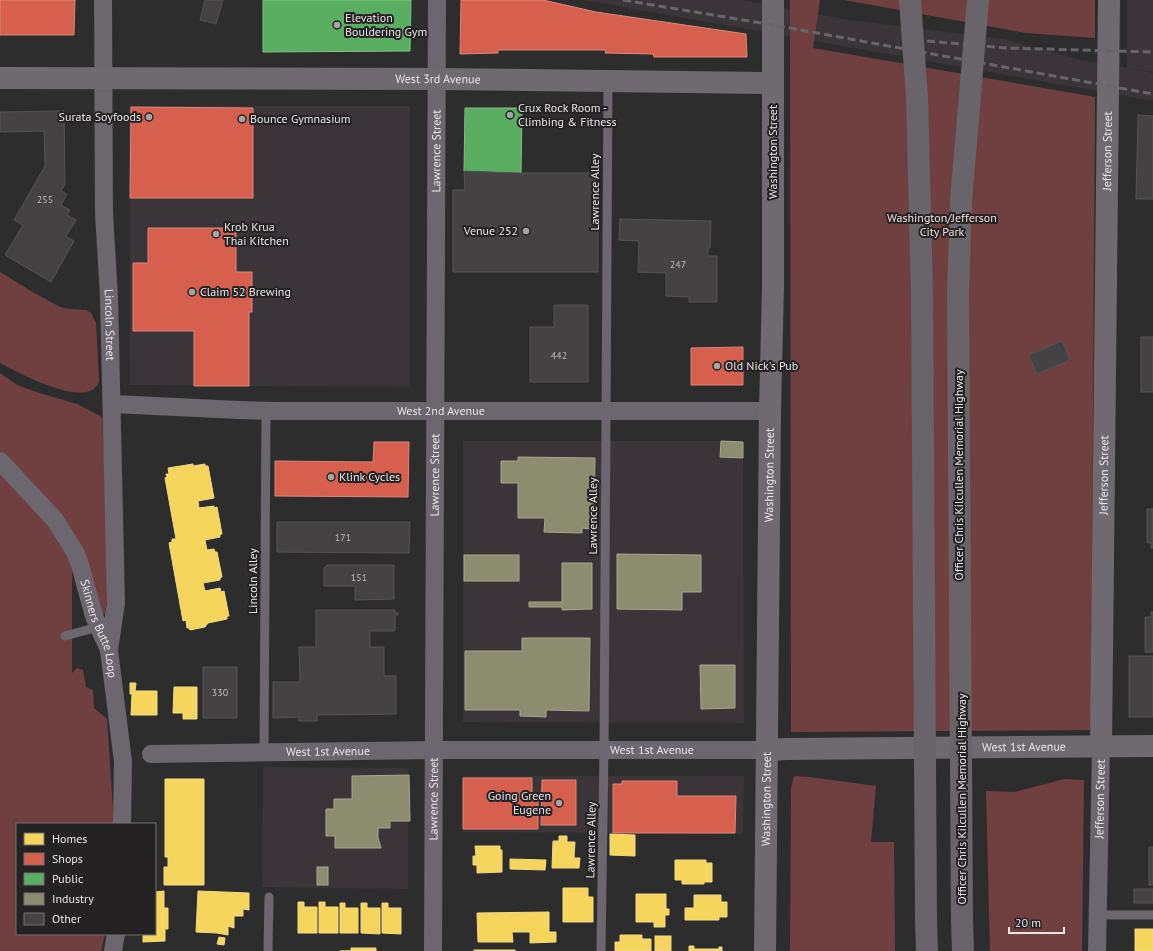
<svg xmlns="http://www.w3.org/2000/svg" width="1153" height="951" font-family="'PT Sans',sans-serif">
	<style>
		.built { fill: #3b3438 }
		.green { fill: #704041 }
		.homes { fill: #f6d55c; stroke: #f2da86 }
		.shops { fill: #d6604d; stroke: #db887b }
		.public { fill: #5aae61; stroke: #84be89 }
		.industry { fill: #8c8c6e; stroke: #a7a792 }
		.building { fill: #444243; stroke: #555354 }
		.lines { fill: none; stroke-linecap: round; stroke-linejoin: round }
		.lane { stroke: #6c676e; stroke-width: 9 }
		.street { stroke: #6c676e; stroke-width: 18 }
		.secondary { stroke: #6f6970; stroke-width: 22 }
		.highway { stroke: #68646a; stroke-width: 22 }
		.rail { stroke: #69646a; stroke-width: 3; stroke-dasharray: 8 4; stroke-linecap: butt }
		.highway-bridge { stroke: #68646a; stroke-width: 22 }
		.poi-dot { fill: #a6a5a6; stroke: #252224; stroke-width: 1.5 }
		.labels { text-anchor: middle; stroke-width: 4; stroke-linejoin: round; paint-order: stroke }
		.number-label { font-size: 10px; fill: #bebcbe }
		.poi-label { font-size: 12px; fill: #e7e5e7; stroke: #252224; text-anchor: start }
		.street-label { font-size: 12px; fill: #e7e5e7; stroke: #252224 }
		.park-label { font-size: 12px; fill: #f4dddd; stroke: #252224 }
	</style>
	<rect width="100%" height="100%" fill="#2e2d2e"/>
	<g class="built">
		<polygon points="583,0 742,0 850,20 1003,39 1082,60 1127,68 1127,0 1153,0 1153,72 1127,68 1153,73 1153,101"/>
		<polygon points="129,106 410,106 410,387 130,385"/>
		<polygon points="463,441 743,441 744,723 463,722"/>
		<polygon points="263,767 408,768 408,889 262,887"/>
		<polygon points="463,776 744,776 743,834 463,832"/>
	</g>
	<g class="green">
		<polygon points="790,0 820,0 813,48 1095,97 1091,730 791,732"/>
		<polygon points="844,0 1095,0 1095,38 1026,33"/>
		<path d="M0,272L31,291L60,307L70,309L86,310L91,313L96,323L99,382C87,411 18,372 0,363Z"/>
		<polygon points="0,373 17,385 39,393 77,404 102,417 110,582 105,614 102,614 72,533 72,673 77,668 83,670 86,687 93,690 94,708 107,719 114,824 17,824 17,934 105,934 101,951 0,951"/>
		<polygon points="794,776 809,777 876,786 871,842 894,842 895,951 790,951 791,789"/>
		<polygon points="1064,779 1084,780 1082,951 990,951 986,791 1015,792"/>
	</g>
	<g class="homes">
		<polygon points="193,464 193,466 205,464 205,466 208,466 214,498 198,501 199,508 214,506 214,508 217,507 222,534 220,534 220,537 205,540 207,550 214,549 215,552 217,552 222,577 220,578 220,580 203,583 205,591 220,588 221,592 224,591 229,616 227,616 227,619 208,623 205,627 190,630 189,628 187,628 186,620 183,621 169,543 172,542 172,539 176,539 165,478 167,477 166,474 169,474 168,468"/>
		<polygon points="130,683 136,683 135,691 157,691 157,715 131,715 132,694 130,694"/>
		<polygon points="174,687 197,687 197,719 183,719 183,713 173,713"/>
		<polygon points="165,779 204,779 204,885 164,885 164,867 168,867 168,857 165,857"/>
		<polygon points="610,834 635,835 635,856 610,855"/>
		<polygon points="559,836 567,836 567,842 575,842 574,858 580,858 579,868 552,868 553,841 559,841"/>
		<polygon points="475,846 500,846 500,850 502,850 502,872 477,873 477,865 473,865 473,856 476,856"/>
		<polygon points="510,859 546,860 545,870 510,869"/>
		<polygon points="675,860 706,860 706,863 712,863 712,882 704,882 704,884 682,884 682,880 675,880"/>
		<polygon points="563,888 588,888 588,897 593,897 593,922 563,922"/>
		<polygon points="164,891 164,908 168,908 168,929 165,929 165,941 143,942 143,934 155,934 155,892"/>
		<polygon points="198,891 249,893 249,910 243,909 243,916 234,916 234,928 228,926 228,935 217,933 196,932"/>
		<polygon points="636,894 666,894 666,909 669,909 669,915 665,915 665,927 654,927 654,922 636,922"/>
		<polygon points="694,895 721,895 721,902 727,902 727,917 719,917 719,920 685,920 685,908 694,908"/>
		<polygon points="298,902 304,902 304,907 317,907 317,933 298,933"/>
		<polygon points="319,902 325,902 325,907 338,907 338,933 319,933"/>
		<polygon points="340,903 345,903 345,908 358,908 358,933 340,933"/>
		<polygon points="361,903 367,903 367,908 380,908 380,934 361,933"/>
		<polygon points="382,903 388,903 388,908 401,908 401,934 382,933"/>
		<polygon points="549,912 549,932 556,932 556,942 530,943 530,932 512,932 513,942 478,942 477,913"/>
		<rect x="1135" y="929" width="18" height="22"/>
		<polygon points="620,935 642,935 642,939 651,939 651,951 615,951 615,942 620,942"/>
		<rect x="655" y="936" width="16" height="15"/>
		<polygon points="219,937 225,938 224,945 217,944"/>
		<polygon points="689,946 694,946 694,949 719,949 719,947 722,947 722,951 689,951"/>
		<polygon points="351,948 376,948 376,951 340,951 351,951"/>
		<rect x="474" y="950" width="41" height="1"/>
	</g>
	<g class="shops">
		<polygon points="0,0 75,0 74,35 0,35"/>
		<polygon points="461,0 543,0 596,12 746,34 747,57 654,57 653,54 605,53 606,50 498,50 498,53 460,54"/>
		<polygon points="131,107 253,108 253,198 130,198"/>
		<polygon points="148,228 236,228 236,272 252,272 252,312 249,312 249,386 194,386 194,331 133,331 133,263 148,263"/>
		<polygon points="743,347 743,385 691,385 691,348"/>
		<polygon points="374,442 409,442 408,497 275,496 275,461 373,462"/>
		<polygon points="463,778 532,778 532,795 538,795 538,829 463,829"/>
		<polygon points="542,780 576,780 576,825 541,825"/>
		<polygon points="622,781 677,781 677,796 736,796 735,833 613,833 613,784 622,784"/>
	</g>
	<g class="public">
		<polygon points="263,0 411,0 410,51 263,52"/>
		<polygon points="465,108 522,108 521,173 464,171"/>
	</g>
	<g class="industry">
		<polygon points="721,441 743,442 743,458 720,457"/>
		<polygon points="518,457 595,458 594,517 590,517 590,529 582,528 582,533 544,532 545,518 518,518 518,483 501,483 501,461 518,461"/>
		<polygon points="617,554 701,555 701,592 682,592 682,610 617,609"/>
		<rect x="464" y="555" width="55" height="26"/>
		<polygon points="562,563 592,563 592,609 562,610 562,607 529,607 529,602 562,602"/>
		<polygon points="522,638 590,638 589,711 546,710 546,717 520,716 520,710 465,710 465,651 522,651"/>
		<polygon points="700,665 735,665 735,708 701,709"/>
		<polygon points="409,775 410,821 390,821 390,828 378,828 378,838 381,848 335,848 335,836 326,836 326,809 334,809 334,799 352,799 352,776"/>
		<rect x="317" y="867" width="11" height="18"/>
	</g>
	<g class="building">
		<polygon points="205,0 223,0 216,24 200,20"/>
		<polygon points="64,111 65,184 61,191 67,194 61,205 70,210 67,215 76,220 66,236 74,241 51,282 5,255 23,225 14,220 45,166 44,131 0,132 0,112"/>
		<polygon points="1138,115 1153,116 1153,199 1136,199"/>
		<polygon points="464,171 521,173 598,173 598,272 453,272 453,190 465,190"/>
		<polygon points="620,219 711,221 710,248 708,248 708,256 717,256 717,302 689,302 689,297 666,296 666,273 638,272 639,241 619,240"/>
		<polygon points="554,305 588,305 588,382 530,382 530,327 554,327"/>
		<rect x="1141" y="337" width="12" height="55"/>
		<polygon points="1062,341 1070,360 1037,374 1029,355"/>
		<polygon points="1147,509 1153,509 1153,548 1151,548 1151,543 1147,543"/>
		<polygon points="277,522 410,522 409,553 277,552"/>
		<polygon points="327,565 394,565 394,599 355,600 355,586 324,586 324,568"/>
		<polygon points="316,610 395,610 395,613 398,613 398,615 395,615 395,631 370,631 370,647 384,647 384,676 396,676 396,714 317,715 317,721 299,721 299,717 273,718 273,682 300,682 299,647 316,647"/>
		<polygon points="1151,612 1153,612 1153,652 1145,652 1145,617 1151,617"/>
		<rect x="1129" y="656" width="24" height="61"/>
		<rect x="203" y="667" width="34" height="51"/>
		<rect x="1149" y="847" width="4" height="38"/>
		<rect x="1134" y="889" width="19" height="14"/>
	</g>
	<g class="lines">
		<g class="lane">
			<polyline points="65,636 98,627"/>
			<polyline points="264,752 266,410"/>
			<polyline points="1098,915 1153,915"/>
			<polyline points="268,951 269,897"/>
			<polyline points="601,951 604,750 608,81"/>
		</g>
		<g class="street">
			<path id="s1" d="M103,0L104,213L109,297L116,603L109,650"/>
			<path id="s2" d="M113,404L239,410L277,411H770"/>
			<path id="s3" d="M0,461L55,520L75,552L80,565L94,616L109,650L123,762L122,824"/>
			<path id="s4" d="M151,754L434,750H767"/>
			<polyline points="113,951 116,934"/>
			<path id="s5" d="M433,951L437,0"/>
			<path id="s6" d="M1097,951L1101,746"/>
		</g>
		<g class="secondary">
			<path id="s7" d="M0,78L437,79L773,83"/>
			<path id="s8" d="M1101,746L1109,0"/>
			<path id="s9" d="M767,750L787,749L1153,746"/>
			<path id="s10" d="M765,951L770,411L773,286V0"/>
		</g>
		<g class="highway">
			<polyline points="962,920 963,951"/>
			<polyline points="926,921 927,951"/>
		</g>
		<g class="rail">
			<polyline points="623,0 773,25 1153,94"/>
			<polyline points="927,41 1006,48 1153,52"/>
		</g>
		<g class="highway-bridge">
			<polyline points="910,0 917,97 922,293 926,921"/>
			<polyline points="962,920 958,293 961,201 978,0"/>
		</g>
	</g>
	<g class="poi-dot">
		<circle cx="337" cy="25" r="4"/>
		<circle cx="510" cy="115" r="4"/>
		<circle cx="149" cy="117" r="4"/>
		<circle cx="242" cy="119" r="4"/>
		<circle cx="526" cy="231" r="4"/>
		<circle cx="216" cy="234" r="4"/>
		<circle cx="192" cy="292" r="4"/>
		<circle cx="717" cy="366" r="4"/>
		<circle cx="331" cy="477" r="4"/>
		<circle cx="559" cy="803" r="4"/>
	</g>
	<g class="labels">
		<g class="number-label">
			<text x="45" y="203">255</text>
			<text x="678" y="268">247</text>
			<text x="559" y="359">442</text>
			<text x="343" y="541">171</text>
			<text x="359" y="581">151</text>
			<text x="220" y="696">330</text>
		</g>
		<g class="poi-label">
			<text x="345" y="22">Elevation<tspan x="345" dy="14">Bouldering Gym</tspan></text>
			<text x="518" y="112">Crux Rock Room -<tspan x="518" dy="14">Climbing &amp; Fitness</tspan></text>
			<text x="141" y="121" text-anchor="end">Surata Soyfoods</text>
			<text x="250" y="123">Bounce Gymnasium</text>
			<text x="224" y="231">Krob Krua<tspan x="224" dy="14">Thai Kitchen</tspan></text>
			<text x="518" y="235" text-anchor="end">Venue 252</text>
			<text x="200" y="296">Claim 52 Brewing</text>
			<text x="725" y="370">Old Nick's Pub</text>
			<text x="339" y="481">Klink Cycles</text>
			<text x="551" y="800" text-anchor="end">Going Green<tspan x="551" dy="14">Eugene</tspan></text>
		</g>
		<g class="street-label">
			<text dy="4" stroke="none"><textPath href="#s7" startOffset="438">West 3rd Avenue</textPath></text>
			<text dy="4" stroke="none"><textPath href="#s5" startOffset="800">Lawrence Street</textPath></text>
			<text transform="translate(773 152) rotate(-90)" y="4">Washington Street</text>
			<text dy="4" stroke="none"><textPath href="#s8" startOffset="595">Jefferson Street</textPath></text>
			<text transform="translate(595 192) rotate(-90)" y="4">Lawrence Alley</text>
			<text dy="4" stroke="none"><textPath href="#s1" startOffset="325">Lincoln Street</textPath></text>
			<text dy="4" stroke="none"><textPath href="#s2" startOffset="328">West 2nd Avenue</textPath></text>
			<text dy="4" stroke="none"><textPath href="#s5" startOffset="476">Lawrence Street</textPath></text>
			<text dy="4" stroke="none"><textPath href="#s10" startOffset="476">Washington Street</textPath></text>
			<text transform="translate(959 475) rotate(-90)" y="4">Officer Chris Kilcullen Memorial Highway</text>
			<text dy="4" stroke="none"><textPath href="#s8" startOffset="271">Jefferson Street</textPath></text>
			<text transform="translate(593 516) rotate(-90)" y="4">Lawrence Alley</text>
			<text transform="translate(253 581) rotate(-90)" y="4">Lincoln Alley</text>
			<text dy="4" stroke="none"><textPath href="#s3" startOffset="199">Skinners Butte Loop</textPath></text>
			<text dy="4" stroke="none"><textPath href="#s9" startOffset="257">West 1st Avenue</textPath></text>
			<text dy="4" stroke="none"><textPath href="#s4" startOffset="501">West 1st Avenue</textPath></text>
			<text dy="4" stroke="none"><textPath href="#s4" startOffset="177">West 1st Avenue</textPath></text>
			<text dy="4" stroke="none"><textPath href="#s5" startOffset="152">Lawrence Street</textPath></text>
			<text dy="4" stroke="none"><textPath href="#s10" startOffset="152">Washington Street</textPath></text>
			<text transform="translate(962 799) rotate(-90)" y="4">Officer Chris Kilcullen Memorial Highway</text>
			<text dy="4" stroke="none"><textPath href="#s6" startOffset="152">Jefferson Street</textPath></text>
			<text transform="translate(591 840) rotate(-89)" y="4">Lawrence Alley</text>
		</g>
		<g class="park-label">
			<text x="942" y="222">Washington/Jefferson<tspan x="942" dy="14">City Park</tspan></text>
		</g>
	</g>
	<rect x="16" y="823" width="140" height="112" fill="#252224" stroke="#737072"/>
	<rect x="24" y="833" width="20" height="12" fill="#f6d55c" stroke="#737072"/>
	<text x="52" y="843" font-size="12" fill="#e7e5e7">Homes</text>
	<rect x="24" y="853" width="20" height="12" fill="#d6604d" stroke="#737072"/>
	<text x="52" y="863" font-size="12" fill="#e7e5e7">Shops</text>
	<rect x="24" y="873" width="20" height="12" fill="#5aae61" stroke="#737072"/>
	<text x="52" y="883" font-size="12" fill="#e7e5e7">Public</text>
	<rect x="24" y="893" width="20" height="12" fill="#8c8c6e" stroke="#737072"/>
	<text x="52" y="903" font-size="12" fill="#e7e5e7">Industry</text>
	<rect x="24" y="913" width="20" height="12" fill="#444243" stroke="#737072"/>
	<text x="52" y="923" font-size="12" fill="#e7e5e7">Other</text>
	<path d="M1009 927v6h55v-6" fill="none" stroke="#e7e5e7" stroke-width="2"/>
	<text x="1015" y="927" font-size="12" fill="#e7e5e7" stroke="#252224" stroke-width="3" paint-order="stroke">20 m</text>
</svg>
